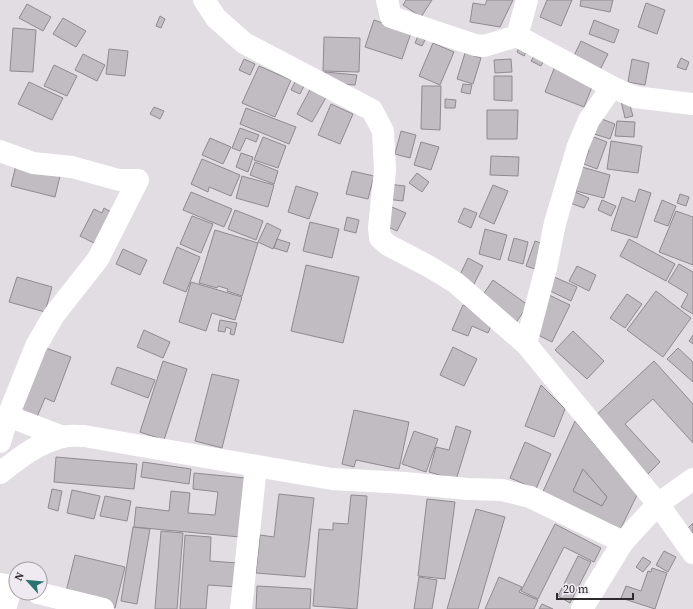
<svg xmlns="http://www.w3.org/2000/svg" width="693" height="609" font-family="'Source Serif 4',serif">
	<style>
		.building { fill: #c0bcc2; stroke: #8f8a90; fill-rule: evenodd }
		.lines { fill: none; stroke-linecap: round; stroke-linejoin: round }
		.street { stroke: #fff; stroke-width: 22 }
	</style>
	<rect width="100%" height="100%" fill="#e1dde3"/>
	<g class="building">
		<polygon points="406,0 432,0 421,17 403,5"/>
		<polygon points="487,0 513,0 500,27 470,22 473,3 485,5"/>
		<polygon points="547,0 572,0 561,26 540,17"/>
		<polygon points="581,0 613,0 610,12 580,6"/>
		<polygon points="646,3 665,10 657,34 638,27"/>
		<polygon points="27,4 51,17 43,31 19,18"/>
		<polygon points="160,16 165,19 161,28 156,26"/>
		<polygon points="63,18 86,31 76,47 53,34"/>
		<polygon points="374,20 411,33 402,59 365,47"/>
		<polygon points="594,20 619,30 614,43 589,34"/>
		<polygon points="13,28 36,30 33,72 10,71"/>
		<polygon points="418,36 425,40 422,46 415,43"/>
		<polygon points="324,37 360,38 359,72 323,71"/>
		<polygon points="581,41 608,54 599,72 572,60"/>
		<polygon points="522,42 529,46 524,56 517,52"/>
		<polygon points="433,43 454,52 440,85 419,76"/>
		<polygon points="109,49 128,51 125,76 106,74"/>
		<polygon points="465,53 481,58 473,84 457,79"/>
		<polygon points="536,53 545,58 541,66 531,61"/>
		<polygon points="83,54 105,65 97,81 75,70"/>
		<polygon points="681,58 689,62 686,70 677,67"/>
		<polygon points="244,59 255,64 250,75 239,70"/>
		<polygon points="511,59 512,72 495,73 494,60"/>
		<polygon points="632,59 649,63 645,85 628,82"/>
		<polygon points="54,65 77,76 67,96 44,86"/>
		<polygon points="259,66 291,80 275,117 242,103"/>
		<polygon points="555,66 594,82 584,107 545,92"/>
		<polygon points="325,72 357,75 355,85 324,83"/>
		<polygon points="494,76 512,76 512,101 494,100"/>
		<polygon points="297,78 306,82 300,94 291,90"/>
		<polygon points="29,82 63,98 52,120 18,104"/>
		<polygon points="463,84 472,85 470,94 461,92"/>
		<polygon points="312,86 328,94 312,122 297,114"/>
		<polygon points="422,86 441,86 440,130 421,129"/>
		<polygon points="445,99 456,100 455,108 445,108"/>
		<polygon points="628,99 633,116 625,118 621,101"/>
		<polygon points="331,104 353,114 340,144 318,135"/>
		<polygon points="154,107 164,111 160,119 150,114"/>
		<polygon points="246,108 296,127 289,144 240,124"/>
		<polygon points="487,110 518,110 517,139 487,139"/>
		<polygon points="599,118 615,124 610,139 594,134"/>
		<polygon points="617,121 635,122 634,137 615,136"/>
		<polygon points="240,128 259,135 256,142 246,138 240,151 232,148"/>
		<polygon points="401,131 416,135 410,158 395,154"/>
		<polygon points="589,135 607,142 597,169 584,164 589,150 584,149"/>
		<polygon points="263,137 286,146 278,168 254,160"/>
		<polygon points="210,138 231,147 223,164 202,155"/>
		<polygon points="611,141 642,146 638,173 607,169"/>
		<polygon points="421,142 439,147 431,170 414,165"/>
		<polygon points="241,153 253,157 248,172 236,167"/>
		<polygon points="491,156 519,157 518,176 490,175"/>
		<polygon points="202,159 240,175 231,196 209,187 208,192 191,184"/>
		<polygon points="255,162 278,171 274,184 250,175"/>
		<polygon points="16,165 60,176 55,197 11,186"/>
		<polygon points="582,167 610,175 604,198 576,191"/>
		<polygon points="352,171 374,176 368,199 346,194"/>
		<polygon points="417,173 429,182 422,192 409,183"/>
		<polygon points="242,176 274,185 268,207 236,198"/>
		<polygon points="388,184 405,186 403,201 386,199"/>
		<polygon points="493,185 508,191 494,224 479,217"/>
		<polygon points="296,186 318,193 309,219 288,212"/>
		<polygon points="639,189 651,193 637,238 611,230 622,197 635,202"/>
		<polygon points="191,192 232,209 224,227 183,210"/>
		<polygon points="575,192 589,198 584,208 570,203"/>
		<polygon points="680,194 689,197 686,206 677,203"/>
		<polygon points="602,200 616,206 611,216 598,210"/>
		<polygon points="662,200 676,206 668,226 654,221"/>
		<polygon points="392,207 406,213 397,231 384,225"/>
		<polygon points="104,208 113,213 100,246 80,236 94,209 102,213"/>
		<polygon points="464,208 477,213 471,228 458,222"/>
		<polygon points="235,210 263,221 256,240 228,229"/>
		<polygon points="676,211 693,217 693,265 659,252"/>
		<polygon points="192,216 213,224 201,253 180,244"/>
		<polygon points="347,217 359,220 356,233 344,230"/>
		<polygon points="310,222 339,229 332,258 303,251"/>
		<polygon points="267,223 281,230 273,249 258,242"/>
		<polygon points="485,229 507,235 500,260 479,254"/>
		<polygon points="215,230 258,243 242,296 227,291 228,289 218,286 217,288 199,283"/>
		<polygon points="514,238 528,242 523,264 508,260"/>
		<polygon points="277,239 290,243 287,252 274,248"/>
		<polygon points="629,239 675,264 666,281 620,256"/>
		<polygon points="535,241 547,245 538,270 526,266"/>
		<polygon points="177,247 200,257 186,292 163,283"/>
		<polygon points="123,249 147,260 140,275 116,264"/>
		<polygon points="468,258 483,266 473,286 458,279"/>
		<polygon points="679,264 693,272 693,314 681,307 688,294 668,282"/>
		<polygon points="306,265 359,277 343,343 291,331"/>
		<polygon points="577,266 596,275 589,291 569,281"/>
		<polygon points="552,276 577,287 571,301 546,289"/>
		<polygon points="17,277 52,287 45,312 9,302"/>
		<polygon points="493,280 528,305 515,324 480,299"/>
		<polygon points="191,282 242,297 235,320 212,313 206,331 179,322"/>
		<polygon points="656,291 691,318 663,357 627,330"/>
		<polygon points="627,294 642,304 625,328 610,318"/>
		<polygon points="549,295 570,305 552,342 532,332"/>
		<polygon points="463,305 494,319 488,333 472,326 468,336 452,330"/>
		<polygon points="220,320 237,323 234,335 230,334 231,329 226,327 225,332 218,331"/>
		<polygon points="144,330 170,342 163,358 137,347"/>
		<polygon points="573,331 604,361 587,379 555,350"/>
		<polygon points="693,335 693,344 689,341"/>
		<polygon points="43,347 71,357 54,402 45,398 37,417 19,410"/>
		<polygon points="453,347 477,359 464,386 440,375"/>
		<polygon points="678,348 693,362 693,382 667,359"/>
		<polygon points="163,361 187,369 164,440 140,432"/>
		<polygon points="654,361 693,404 693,443 653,399 625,424 660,462 646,476 593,418"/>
		<polygon points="117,367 155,380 148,398 111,384"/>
		<polygon points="212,374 239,380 222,448 195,441"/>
		<polygon points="541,385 565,409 554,437 525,426"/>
		<polygon points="354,410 409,422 399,469 356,460 354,467 342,464"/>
		<path d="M575,421L637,495L619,532L541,496ZM583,469L607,497L602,506L573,491Z"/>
		<polygon points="456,426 471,431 456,480 429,472 436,447 449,450"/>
		<polygon points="414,431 438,439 426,472 402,464"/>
		<polygon points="525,442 551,454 536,489 510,478"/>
		<polygon points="56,457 137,464 134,489 54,482"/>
		<polygon points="143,462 191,469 189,484 141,477"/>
		<polygon points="583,469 607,497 602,506 573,491"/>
		<polygon points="194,473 246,478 240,537 134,527 136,507 169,511 171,491 190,493 188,513 215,515 218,492 193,489"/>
		<polygon points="52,489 62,491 58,511 48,508"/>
		<polygon points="72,490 100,496 94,519 67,513"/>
		<polygon points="279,494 314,498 305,577 256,573 260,535 274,537"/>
		<polygon points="351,495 367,496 357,609 313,606 319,529 333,530 333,523 348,524"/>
		<polygon points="105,496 131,501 127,521 100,516"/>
		<polygon points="427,499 455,502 445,579 418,576"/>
		<polygon points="476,509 505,517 478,609 447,609"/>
		<polygon points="693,523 693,533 688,528"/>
		<polygon points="555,524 601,548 594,562 564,547 538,599 521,591"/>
		<polygon points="133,527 150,529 137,604 121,601"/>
		<polygon points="161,531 183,533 177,609 155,609"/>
		<polygon points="185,535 211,537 210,561 238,563 237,587 208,585 206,609 180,609"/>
		<polygon points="664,551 676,557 668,572 656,565"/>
		<polygon points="75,555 125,567 115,608 65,596"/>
		<polygon points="578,556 591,562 570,603 558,596"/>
		<polygon points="643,557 651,562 643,572 636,567"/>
		<polygon points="652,568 667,573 655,609 621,598 626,586 641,591 648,571 651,572"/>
		<polygon points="419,577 437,580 432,609 414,609"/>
		<polygon points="499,577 522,587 519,592 538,600 534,609 485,609"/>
		<polygon points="257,586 311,589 310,609 256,609"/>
		<polygon points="542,604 553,609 539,609"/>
	</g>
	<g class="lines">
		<g class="street">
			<polyline points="204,0 216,18 244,43 372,110 383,131 385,170 379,228 380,238 388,245 430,267 456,283 526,344 658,504 693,553"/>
			<polyline points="387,0 391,17 475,45 484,46 517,36 612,87 635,97 693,104"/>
			<polyline points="517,36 527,0"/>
			<polyline points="0,151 33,163 72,167 119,180 138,180 98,259 54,315 36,346 8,416 0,442"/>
			<polyline points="526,344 546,268 555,223 578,146 589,120 612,87"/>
			<polyline points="8,416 63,437"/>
			<path d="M0,473C19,458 38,443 62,437C69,435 77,436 84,436L332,479L405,483L468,489L502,490L530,497L623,542"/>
			<polyline points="0,584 12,586 5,609"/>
			<polyline points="38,593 103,609"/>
			<polyline points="241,609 256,466"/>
			<polyline points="582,609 623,542 658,504 693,479"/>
		</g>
	</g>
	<g transform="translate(28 581) rotate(297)"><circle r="19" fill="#efeaf1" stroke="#a19ea3"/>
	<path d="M0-3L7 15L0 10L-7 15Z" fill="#297372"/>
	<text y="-6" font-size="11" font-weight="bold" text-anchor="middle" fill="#2d2b2d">N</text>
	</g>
	<path d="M557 593v6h76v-6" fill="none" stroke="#2d2b2d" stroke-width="2"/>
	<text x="563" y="593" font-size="12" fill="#2d2b2d" stroke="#efeaf1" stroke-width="3" paint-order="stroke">20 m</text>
</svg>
